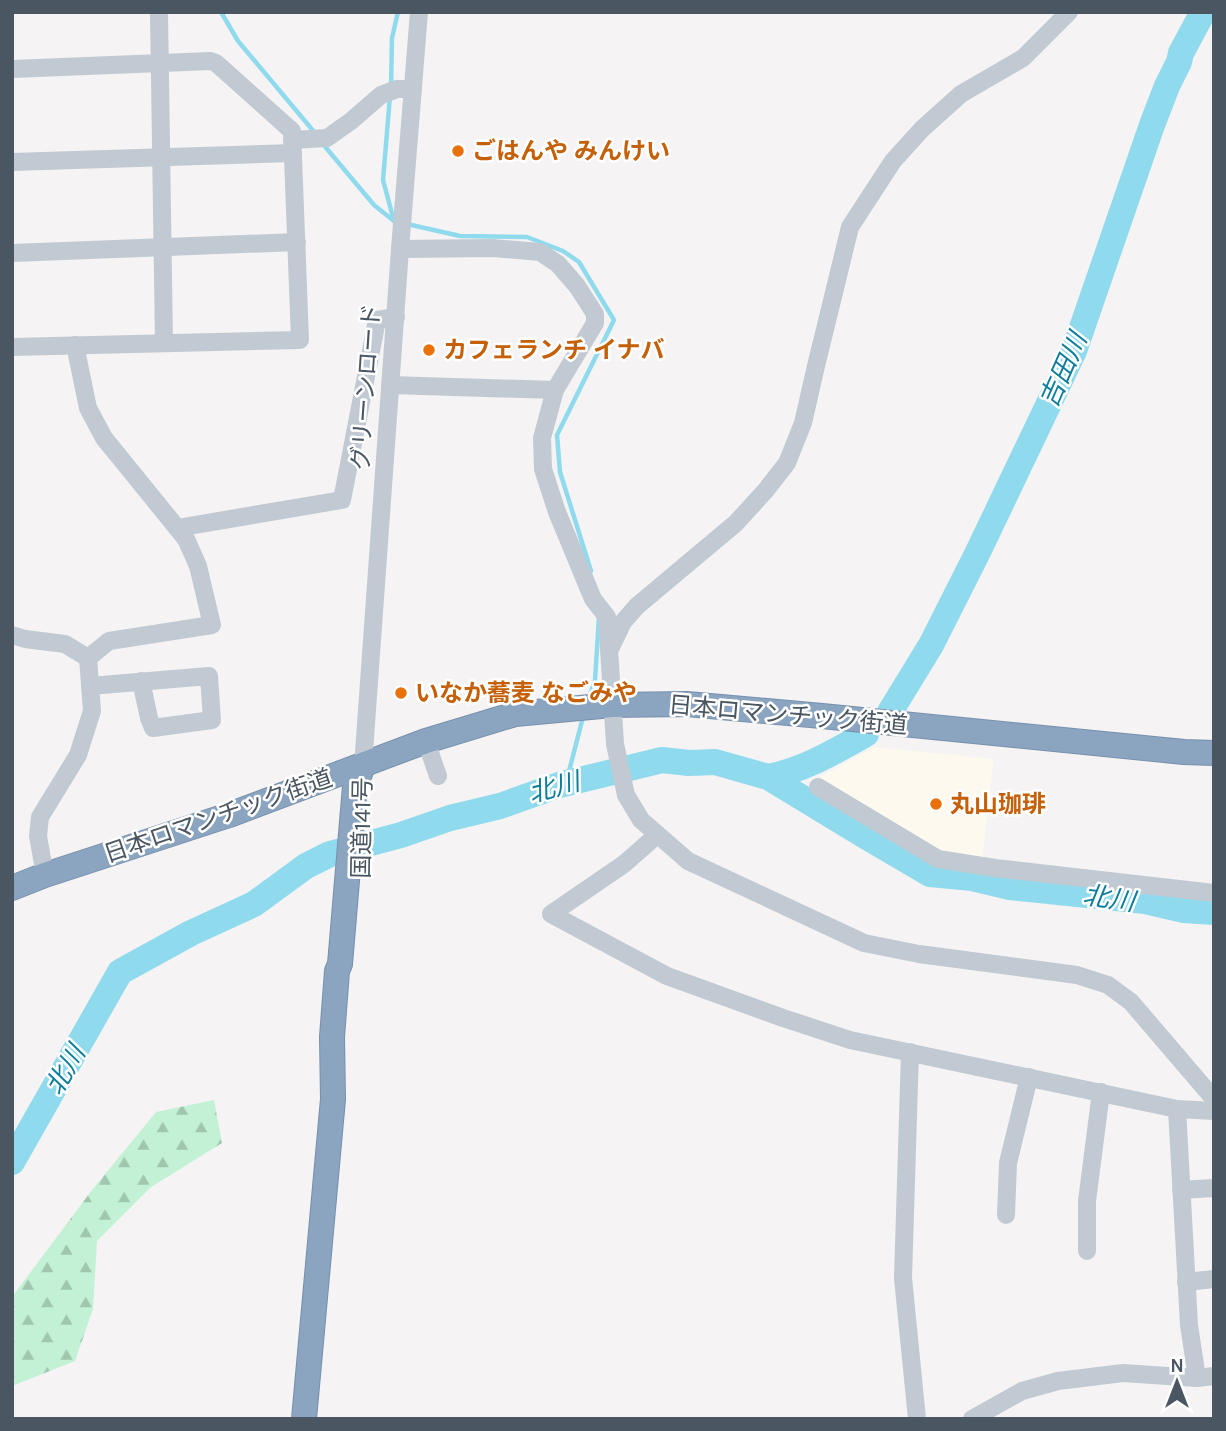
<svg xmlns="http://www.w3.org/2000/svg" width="1226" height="1431" font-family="Karla,'Noto Sans JP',sans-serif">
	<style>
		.commercial { fill: #fdf9ef }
		.forest { fill: url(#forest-firs) }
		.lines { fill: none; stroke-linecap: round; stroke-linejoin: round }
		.stream { stroke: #90daee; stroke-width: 4.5 }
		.river { stroke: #90daee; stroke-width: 26 }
		.highway-casing { stroke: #7690ad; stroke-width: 26 }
		.minor { stroke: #c1cad2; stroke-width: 18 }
		.highway { stroke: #8ba5c1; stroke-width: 24 }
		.food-dot { fill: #e8710a; stroke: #fff; stroke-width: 2.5 }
		.labels { text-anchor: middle; stroke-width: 5; stroke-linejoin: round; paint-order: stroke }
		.food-label { font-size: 24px; font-weight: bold; fill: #c56008; stroke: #fff; text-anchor: start }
		.street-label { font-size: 24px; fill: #4a5661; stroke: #fff }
		.water-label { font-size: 26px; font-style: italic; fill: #0c7c9b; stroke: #fff }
	</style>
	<defs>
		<pattern id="forest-firs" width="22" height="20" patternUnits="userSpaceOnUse" patternTransform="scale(1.75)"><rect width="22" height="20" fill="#c3f1d5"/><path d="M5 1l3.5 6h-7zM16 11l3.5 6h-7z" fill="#a0c6b0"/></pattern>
	</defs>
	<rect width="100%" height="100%" fill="#f5f3f3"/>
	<polygon class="commercial" points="874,747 994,759 981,867 923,849 829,786 820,777"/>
	<polygon class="forest" points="214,1100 222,1143 151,1187 97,1241 93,1309 75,1361 12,1386 12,1297 92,1190 156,1112"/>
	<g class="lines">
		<g class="stream">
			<polyline points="221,12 238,41 315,133"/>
			<polyline points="391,88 392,38 398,12"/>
			<polyline points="390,96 383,180 394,221 399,222"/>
			<polyline points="322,143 374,205 394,221"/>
			<polyline points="407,224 460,236 527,237 563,251 579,262 614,320 557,435 560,472 591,571"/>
			<polyline points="589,698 595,680 599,617"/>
			<polyline points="559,785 567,779 583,717"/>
		</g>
		<g class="river">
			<polyline points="890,712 931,645 977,554 1074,351 1152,125 1167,86 1179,62 1181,53 1203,12"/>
			<path d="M768,777C804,770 834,752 866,734"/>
			<polyline points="12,1162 120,972 191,933 254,904 306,866 330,854 401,835 450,818 500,806 559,785 662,760 689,763 715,762 768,777 865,836 930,874 972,878 1010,887 1145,901 1184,910 1214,912"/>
		</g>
		<defs>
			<g id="highway">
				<polyline points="12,888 45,875 229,815 426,741 515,714 612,705 687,704 822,716 1184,752 1214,753"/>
				<polyline points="304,1419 333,1099 332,1037 337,971 340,964 355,786 363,766"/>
			</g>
		</defs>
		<use href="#highway" class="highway-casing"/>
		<g class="minor">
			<polyline points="159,12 164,343"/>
			<polyline points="12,69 211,61 216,63 292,131 300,340 12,347"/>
			<polyline points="292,140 327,138 351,121 381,95 397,89 413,89"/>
			<polyline points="12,162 293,153"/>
			<polyline points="400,249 493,248 540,252 558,264 577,286 595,314 595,323 555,390 542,438 543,469 557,512 593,599 607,617 615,744 626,795 641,820 688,861 864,943 919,954 1077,975 1108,985 1131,1002 1214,1099"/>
			<polyline points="12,253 297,242"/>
			<polyline points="75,345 88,408 104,438 186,539 198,566 212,625 109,641 88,658"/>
			<polyline points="390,385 555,390"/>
			<polyline points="177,528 342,500 377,320 396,317"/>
			<polyline points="12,635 25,639 65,644 88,658"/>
			<polyline points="610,649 623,622 637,606 736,523 766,490 787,463 803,423 816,366 850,227 893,161 922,129 961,94 1023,58 1069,12"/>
			<polyline points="90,686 209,676 212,720 153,728 149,718 141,681"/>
			<polyline points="426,741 438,776"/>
			<polyline points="363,766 400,249 419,12"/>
			<polyline points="818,787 938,859 995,868 1214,893"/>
			<polyline points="657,835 624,864 551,914 667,976 783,1018 850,1040 1177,1109 1214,1111"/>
			<polyline points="45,875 38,836 40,817 78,755 92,711 88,658"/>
			<polyline points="910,1052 903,1278 917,1419"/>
			<polyline points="1177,1109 1189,1325 1197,1378"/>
			<polyline points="1181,1190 1214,1188"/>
			<polyline points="1006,1215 1008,1163 1029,1077"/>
			<polyline points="1087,1251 1087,1201 1101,1092"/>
			<polyline points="1186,1282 1214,1279"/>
			<polyline points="972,1419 1022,1391 1058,1381 1123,1373 1197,1378 1214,1376"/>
		</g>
		<use href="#highway" class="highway"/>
	</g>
	<g class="food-dot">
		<circle cx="458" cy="151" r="7"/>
		<circle cx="429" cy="350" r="7"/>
		<circle cx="401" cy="693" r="7"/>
		<circle cx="936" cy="804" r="7"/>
	</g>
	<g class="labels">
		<g class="food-label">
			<text x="472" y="159">ごはんや みんけい</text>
			<text x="443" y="358">カフェランチ イナバ</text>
			<text x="415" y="701">いなか蕎麦 なごみや</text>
			<text x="950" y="812">丸山珈琲</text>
		</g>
		<g class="street-label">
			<text transform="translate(366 387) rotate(-86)" y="8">グリーンロード</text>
			<text transform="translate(788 715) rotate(5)" y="8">日本ロマンチック街道</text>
			<text transform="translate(218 816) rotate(-19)" y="8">日本ロマンチック街道</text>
			<text transform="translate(362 828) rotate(-89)" y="8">国道141号</text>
		</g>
		<g class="water-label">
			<text transform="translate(1063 370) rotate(-66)" y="9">吉田川</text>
			<text transform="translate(554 787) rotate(-15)" y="9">北川</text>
			<text transform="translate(1109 898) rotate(8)" y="9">北川</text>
			<text transform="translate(65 1070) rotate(-60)" y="9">北川</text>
		</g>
	</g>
	<rect width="1226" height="1431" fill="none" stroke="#4a5661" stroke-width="28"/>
	<g transform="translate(1177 1382)" stroke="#ffffff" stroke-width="5" paint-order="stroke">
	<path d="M0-5L12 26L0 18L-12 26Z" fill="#4a5661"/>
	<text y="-10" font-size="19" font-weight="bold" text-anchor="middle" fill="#4a5661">N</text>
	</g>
</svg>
